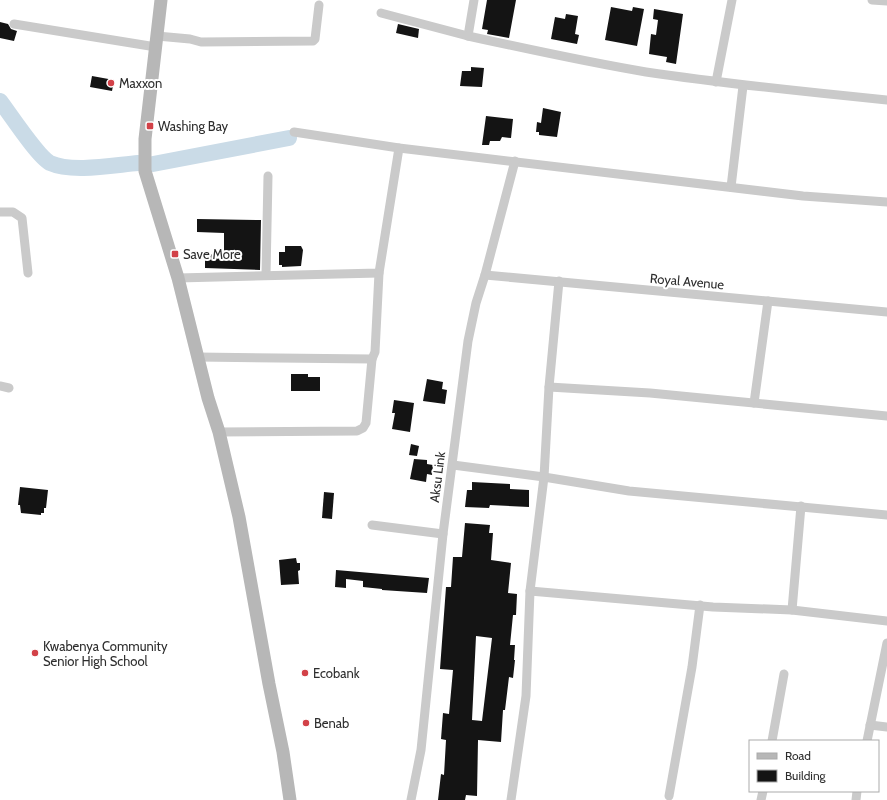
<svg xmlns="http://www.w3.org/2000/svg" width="887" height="800" font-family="Cabin,sans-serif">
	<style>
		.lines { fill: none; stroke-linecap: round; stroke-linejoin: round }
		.river { stroke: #cadbe7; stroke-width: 16 }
		.building { fill: #141414; fill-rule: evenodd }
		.street { stroke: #cacaca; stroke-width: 9 }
		.secondary { stroke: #b7b7b7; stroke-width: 13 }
		.poi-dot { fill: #d24148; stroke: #fff; stroke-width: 1.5 }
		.labels { text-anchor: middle; stroke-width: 4; stroke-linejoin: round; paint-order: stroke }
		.poi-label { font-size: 13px; fill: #2d2d2d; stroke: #fff; text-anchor: start }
		.street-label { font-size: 13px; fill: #2d2d2d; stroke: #fff }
	</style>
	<rect width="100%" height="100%" fill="#fff"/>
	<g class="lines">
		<g class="river">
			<path d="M0,101C10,114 38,157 50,163C72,173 114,165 138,163"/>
			<polyline points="153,164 289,138"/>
		</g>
	</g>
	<g class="building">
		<polygon points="487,0 516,0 509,38 487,34 488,30 482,29"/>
		<polygon points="611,7 632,11 633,7 644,9 637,46 605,40"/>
		<polygon points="654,9 683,14 676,64 666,62 667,57 649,54 651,34 656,35 658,20 653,19"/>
		<polygon points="566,14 578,16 575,34 579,35 577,44 551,39 555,17 565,19"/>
		<polygon points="0,22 8,24 11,29 17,31 14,41 0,38"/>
		<polygon points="398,24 419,29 418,38 396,33"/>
		<polygon points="471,67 484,68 482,87 460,86 462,71 471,71"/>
		<polygon points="92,76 114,80 112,91 90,87"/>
		<polygon points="543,108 561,112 557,137 539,135 539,132 536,132 537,122 541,123"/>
		<polygon points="486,116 513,119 511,138 502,137 500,141 490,141 489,145 482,145"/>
		<polygon points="197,219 261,220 260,270 205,268 205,254 224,255 224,233 197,232"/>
		<polygon points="285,246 301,246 303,250 301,266 282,267 282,265 279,265 279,252 285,252"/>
		<polygon points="291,374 308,374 308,377 320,377 320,391 291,391"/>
		<polygon points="427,379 443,382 442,389 447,390 445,404 423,401"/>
		<polygon points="394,400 414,403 410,432 392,429 395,413 392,413"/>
		<polygon points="411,444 419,446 417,456 409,455"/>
		<polygon points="414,459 427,460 427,464 433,465 432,475 427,474 426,482 410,479"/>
		<polygon points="472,482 510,484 510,489 529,490 529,507 490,505 489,508 465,507 467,490 472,490"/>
		<polygon points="20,487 48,490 46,508 44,508 44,513 41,513 41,515 21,513 20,505 18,505"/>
		<polygon points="324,492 334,493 332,519 322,518"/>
		<path d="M465,523L490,525L489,533H493L491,560L511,563L508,593L517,594L516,615H513L510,645H515L514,660H515L513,678L509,677L505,710H503L501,742L478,740L477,796L466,795L465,800H438L441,774L444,775L446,740L441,739L443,713L449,714L453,670L440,669L446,587H451L453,557H462ZM476,636L492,638L482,721L472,720Z"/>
		<polygon points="296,558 297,563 300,563 300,570 298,571 299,584 281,585 279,560"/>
		<polygon points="336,570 429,578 427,593 382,590 382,589 363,587 363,581 346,579 346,588 335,587"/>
	</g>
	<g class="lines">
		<g class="street">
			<path d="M474,0L468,36C527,49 586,62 646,72C726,84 806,92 887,100"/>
			<polyline points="872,0 887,1"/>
			<polyline points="381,13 468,36"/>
			<polyline points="14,24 156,47"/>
			<polyline points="157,36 190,39 201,42 313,41 315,39 319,5"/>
			<polyline points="716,82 732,0"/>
			<polyline points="294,132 399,148 803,196 887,202"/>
			<polyline points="731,187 743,86"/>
			<polyline points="0,212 13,212 22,218 28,273"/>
			<polyline points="266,275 268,176"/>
			<polyline points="485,275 887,312"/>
			<polyline points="178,278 379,273 399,148"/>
			<polyline points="197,357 372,359 375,352 379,273"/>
			<polyline points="0,386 9,388"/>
			<polyline points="549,387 650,393 887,416"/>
			<polyline points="754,403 768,301"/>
			<polyline points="219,432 357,431 363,428 366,423 372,359"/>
			<polyline points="453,465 544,477 629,491 887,515"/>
			<polyline points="372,525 443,534"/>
			<polyline points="530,591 713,607 792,610 887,621"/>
			<polyline points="792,610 801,506"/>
			<polyline points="870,725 887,727"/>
			<polyline points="772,741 784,674"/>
			<polyline points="867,741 887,643"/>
			<polyline points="669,796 692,667 700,605"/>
			<polyline points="411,800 421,750 443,534 468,341 476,303 485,275 515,161"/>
			<polyline points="511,800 526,696 530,591 544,477 549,387 559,281"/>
			<polyline points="761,800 763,791"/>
			<polyline points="856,800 857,791"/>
		</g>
		<polyline class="secondary" points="161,0 145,139 145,171 178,278 208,398 219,432 239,517 269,684 283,752 290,800"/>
	</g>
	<g class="poi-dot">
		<circle cx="111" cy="83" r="4"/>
		<rect x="146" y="122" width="8" height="8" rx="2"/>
		<rect x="171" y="250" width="8" height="8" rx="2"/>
		<circle cx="35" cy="653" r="4"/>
		<circle cx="305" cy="673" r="4"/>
		<circle cx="306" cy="723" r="4"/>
	</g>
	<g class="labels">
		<g class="poi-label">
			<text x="119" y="88">Maxxon</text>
			<text x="158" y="131">Washing Bay</text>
			<text x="183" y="259">Save More</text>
			<text x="43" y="651">Kwabenya Community<tspan x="43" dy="15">Senior High School</tspan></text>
			<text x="313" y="678">Ecobank</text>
			<text x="314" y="728">Benab</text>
		</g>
		<g class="street-label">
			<text transform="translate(687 281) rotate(5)" y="5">Royal Avenue</text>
			<text transform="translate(437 477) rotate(-83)" y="5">Aksu Link</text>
		</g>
	</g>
	<rect x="749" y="740" width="130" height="52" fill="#ffffff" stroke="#ababab"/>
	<rect x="757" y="753" width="20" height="6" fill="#b7b7b7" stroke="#ababab"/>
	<text x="785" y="760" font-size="12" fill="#2d2d2d">Road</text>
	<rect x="757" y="770" width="20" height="12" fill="#141414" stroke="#ababab"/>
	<text x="785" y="780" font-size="12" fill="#2d2d2d">Building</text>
</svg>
